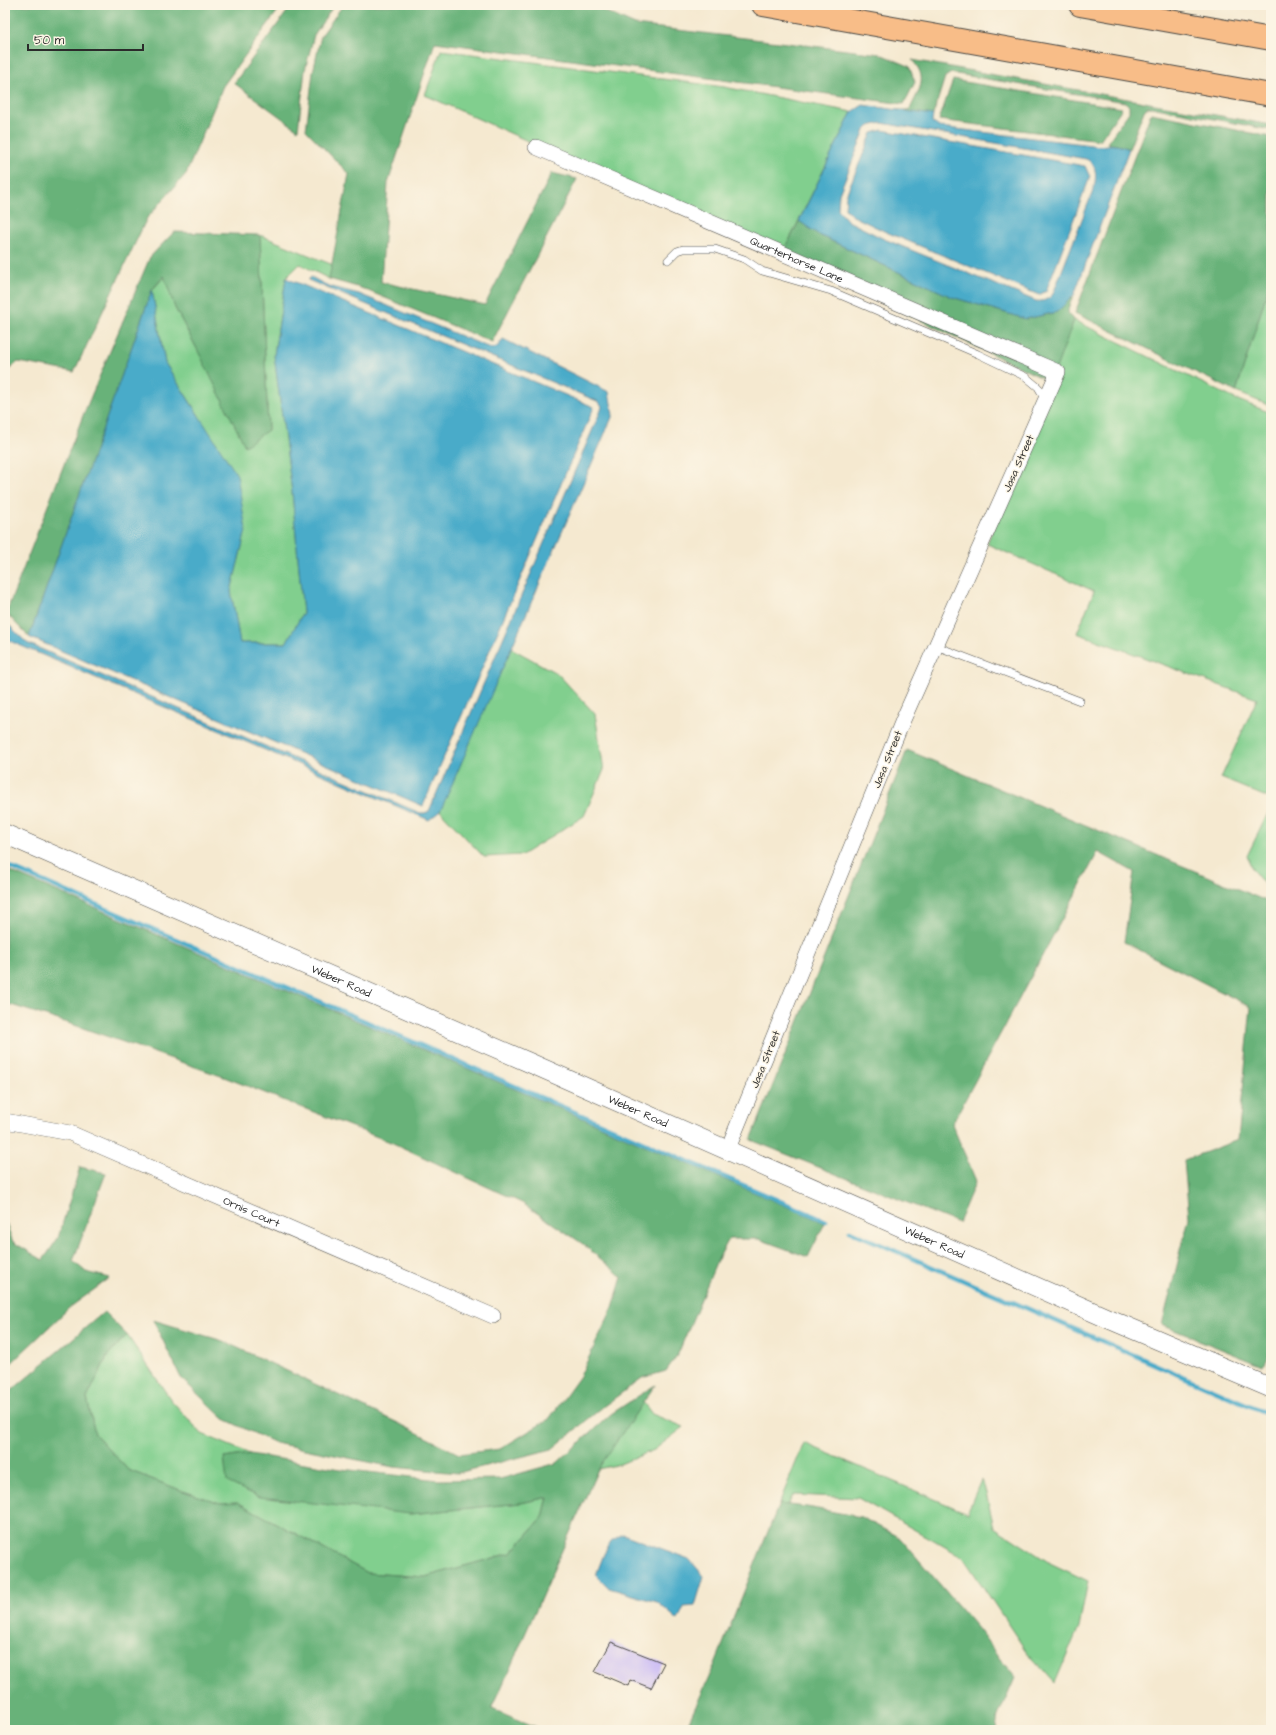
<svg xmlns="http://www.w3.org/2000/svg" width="1276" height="1735" font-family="'Architects Daughter',sans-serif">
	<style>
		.green { fill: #81cf8e; stroke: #567d5c }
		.forest { fill: #68b279; stroke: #4a6e52 }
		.water { fill: #4aabc9; stroke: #3a6b7a; fill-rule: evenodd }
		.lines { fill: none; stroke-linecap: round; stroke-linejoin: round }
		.stream { stroke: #4aabc9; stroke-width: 4.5 }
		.building { fill: #bfaef9 }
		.service-casing { stroke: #494844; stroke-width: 8 }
		.minor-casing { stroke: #494844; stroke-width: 16 }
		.tertiary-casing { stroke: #494844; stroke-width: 20 }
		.motorway-casing { stroke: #494844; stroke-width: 24 }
		.service { stroke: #fff; stroke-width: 7 }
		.minor { stroke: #fff; stroke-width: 15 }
		.tertiary { stroke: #fff; stroke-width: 19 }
		.motorway { stroke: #f8bd88; stroke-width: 22 }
		.labels { text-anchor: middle; stroke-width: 3; stroke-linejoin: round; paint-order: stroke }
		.street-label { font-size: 11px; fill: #2b2b2b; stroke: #fcf5e5 }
	</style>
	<rect width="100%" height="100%" fill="#fcf5e5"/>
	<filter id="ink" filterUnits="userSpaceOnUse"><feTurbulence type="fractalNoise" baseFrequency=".025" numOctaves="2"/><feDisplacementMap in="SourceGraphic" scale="8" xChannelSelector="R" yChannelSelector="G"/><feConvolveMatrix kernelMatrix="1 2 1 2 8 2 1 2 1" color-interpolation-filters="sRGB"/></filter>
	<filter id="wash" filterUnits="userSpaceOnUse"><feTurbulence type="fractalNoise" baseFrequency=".012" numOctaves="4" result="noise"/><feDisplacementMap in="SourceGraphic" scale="16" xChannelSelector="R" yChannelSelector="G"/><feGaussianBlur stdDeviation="0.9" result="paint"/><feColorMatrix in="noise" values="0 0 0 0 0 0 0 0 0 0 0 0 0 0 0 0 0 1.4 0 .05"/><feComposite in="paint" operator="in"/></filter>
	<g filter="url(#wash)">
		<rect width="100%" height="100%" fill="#f5e9d0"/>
		<g class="green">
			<polygon points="441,50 724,87 852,112 782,255 425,95"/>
			<polygon points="260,235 333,265 329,279 300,264 286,278 274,355 292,492 303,613 286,643 240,643 231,591 246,530 198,414 165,363 152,290 165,276 175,308 196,347 268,430"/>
			<polygon points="1271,279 1271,406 1236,392"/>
			<polygon points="1074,320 1233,398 1271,413 1271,799 1221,778 1257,699 1077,633 1094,591 987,544"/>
			<polygon points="511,648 558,674 595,714 604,770 584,816 522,855 484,857 440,811"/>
			<polygon points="1271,807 1271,893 1252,869 1247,856"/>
			<polygon points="127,1335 171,1400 202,1434 250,1454 224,1458 410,1514 521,1503 548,1497 543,1517 511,1553 425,1577 368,1573 237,1502 220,1503 183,1491 128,1470 95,1434 87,1398 108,1355"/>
			<polygon points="643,1402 652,1414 684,1427 654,1450 620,1464 598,1469 482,1730 477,1730 568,1503"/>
			<polygon points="804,1443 967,1513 981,1480 984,1485 994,1527 1050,1563 1088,1581 1079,1627 1055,1683 1026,1651 963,1557 858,1498 795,1495 792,1497 788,1505 779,1504"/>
		</g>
		<g class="forest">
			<polygon points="5,5 282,5 223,86 186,174 147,218 74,372 18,362 5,373"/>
			<polygon points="292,5 334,5 314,35 305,70 298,130 234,83"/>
			<polygon points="343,5 591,5 635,25 880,54 909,66 915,82 904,104 435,42 388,183 381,282 485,305 552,173 577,179 492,342 361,288 329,279 349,174 306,130 313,72 321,36"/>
			<path d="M912,60L1271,125V130L1152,107H1147L1144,111L1129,149L1121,146L1107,143L1129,112V106L1125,102L951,73L945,77L933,115L898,110H906L910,109C919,90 929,78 912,60Z"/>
			<polygon points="953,80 1122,108 1100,140 939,120"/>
			<polygon points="1151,113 1271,137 1271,279 1236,392 1075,313"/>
			<path d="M799,221L819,235L952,297L1026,319L1057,312L1074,295C1070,305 1063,312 1074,320L1051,382L782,255Z"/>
			<polygon points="174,232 260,235 268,430 245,446 196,347 175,308 164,276 152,290 29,637 6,613 84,413 150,257"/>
			<polygon points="907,750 1271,903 1271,1349 1263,1366 1162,1325 1189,1218 1184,1160 1238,1140 1251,1007 1124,942 1134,872 1098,852 952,1124 976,1181 958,1223 751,1140"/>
			<polygon points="5,869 825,1223 808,1257 759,1239 729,1239 717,1261 678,1354 666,1371 642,1378 604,1406 552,1449 458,1473 393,1467 275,1443 224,1419 181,1378 153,1320 223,1341 396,1422 459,1454 500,1449 549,1419 580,1376 613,1307 622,1277 583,1244 522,1203 393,1143 224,1077 74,1025 5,1003"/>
			<polygon points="80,1167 106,1173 73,1261 86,1272 110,1278 69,1308 5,1369 5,1221 13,1242 43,1260 58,1238"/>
			<polygon points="104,1312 127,1335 108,1355 87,1398 95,1434 128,1470 183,1491 220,1503 237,1502 368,1573 425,1577 511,1553 543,1517 548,1497 521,1503 410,1514 259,1497 227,1482 224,1458 250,1454 341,1469 439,1480 500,1479 557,1463 611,1414 655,1385 598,1469 492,1709 544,1730 5,1730 5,1394 11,1391"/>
			<polygon points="779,1504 807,1507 861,1517 900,1538 980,1631 1000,1659 1015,1677 998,1716 996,1730 685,1730 715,1664"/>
		</g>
		<g class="water">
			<path d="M863,105L933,115L932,122L939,127L1100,146C1112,144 1117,144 1129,149L1074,295L1057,312L1026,319L952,297L819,235L799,221L852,112ZM882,123L1086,159C1099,165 1096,180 1093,191L1053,294C1049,299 1043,302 1036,301L884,239L848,221L840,212L838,209L839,194L865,130L869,126Z"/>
			<polygon points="882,130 1085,166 1090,177 1046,291 1039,295 886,232 851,215 845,208 846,195 872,133"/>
			<path d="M311,277L328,286L359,294L490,348C497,349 499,345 503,339L609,392L613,415L443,805L440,811L429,820L5,639V621L27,643L420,813H425L429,811L601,410L602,406L597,401L308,280Z"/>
			<polygon points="286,278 594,407 423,806 29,637 152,290 165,363 237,475 246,530 231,591 240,643 286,643 303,613 292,492 274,355"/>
			<polygon points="623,1534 689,1559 704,1576 695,1606 684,1607 678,1620 657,1602 609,1588 596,1575 604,1554 611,1541"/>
		</g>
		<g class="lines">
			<g class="stream">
				<polyline points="5,865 826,1221"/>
				<polyline points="850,1231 1271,1415"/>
			</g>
		</g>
		<g id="blocks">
			<polygon class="building" points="611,1642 664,1663 651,1688 630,1680 628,1686 595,1672"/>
		</g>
	</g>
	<g filter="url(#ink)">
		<use href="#blocks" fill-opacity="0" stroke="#494844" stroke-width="1"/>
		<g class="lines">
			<defs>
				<g id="service">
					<polyline points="668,260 677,251 683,249 715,249 744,259 762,271 831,291 978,354 1026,377 1038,387 1045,399"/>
					<polyline points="936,646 1080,701"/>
				</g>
				<g id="minor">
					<path id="s1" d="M536,147L1058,372L903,720L727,1151"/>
					<path id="s2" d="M5,1121L70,1133L493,1316"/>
				</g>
				<g id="tertiary">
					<path id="s3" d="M5,834L528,1062L1109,1319L1271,1388"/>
				</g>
				<g id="motorway">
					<polyline points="763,5 1271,95"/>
					<polyline points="1080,5 1271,39"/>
				</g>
			</defs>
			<use href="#service" class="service-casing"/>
			<use href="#minor" class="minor-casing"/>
			<use href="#tertiary" class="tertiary-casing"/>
			<use href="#motorway" class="motorway-casing"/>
			<use href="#service" class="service"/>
			<use href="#minor" class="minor"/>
			<use href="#tertiary" class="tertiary"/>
			<use href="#motorway" class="motorway"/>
		</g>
	</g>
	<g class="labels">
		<g class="street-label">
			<text dy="4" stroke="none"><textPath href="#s1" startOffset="284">Quarterhorse Lane</textPath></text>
			<text transform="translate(1018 463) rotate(-66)" y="4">Jasa Street</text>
			<text transform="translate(887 759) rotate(-68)" y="4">Jasa Street</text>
			<text dy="4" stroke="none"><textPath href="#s3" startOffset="367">Weber Road</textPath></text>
			<text transform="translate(765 1059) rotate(-68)" y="4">Jasa Street</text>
			<text dy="4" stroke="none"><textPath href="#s3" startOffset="691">Weber Road</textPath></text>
			<text dy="4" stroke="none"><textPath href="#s2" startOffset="264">Ornis Court</textPath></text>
			<text dy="4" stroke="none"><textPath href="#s3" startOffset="1015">Weber Road</textPath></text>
		</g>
	</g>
	<rect width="1276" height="1735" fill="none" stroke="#fcf5e5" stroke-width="20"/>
	<path d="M28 44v6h115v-6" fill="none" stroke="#2b2b2b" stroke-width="2"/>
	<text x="34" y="44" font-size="12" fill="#2b2b2b" stroke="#fcf5e5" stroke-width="3" paint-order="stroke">50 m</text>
</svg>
